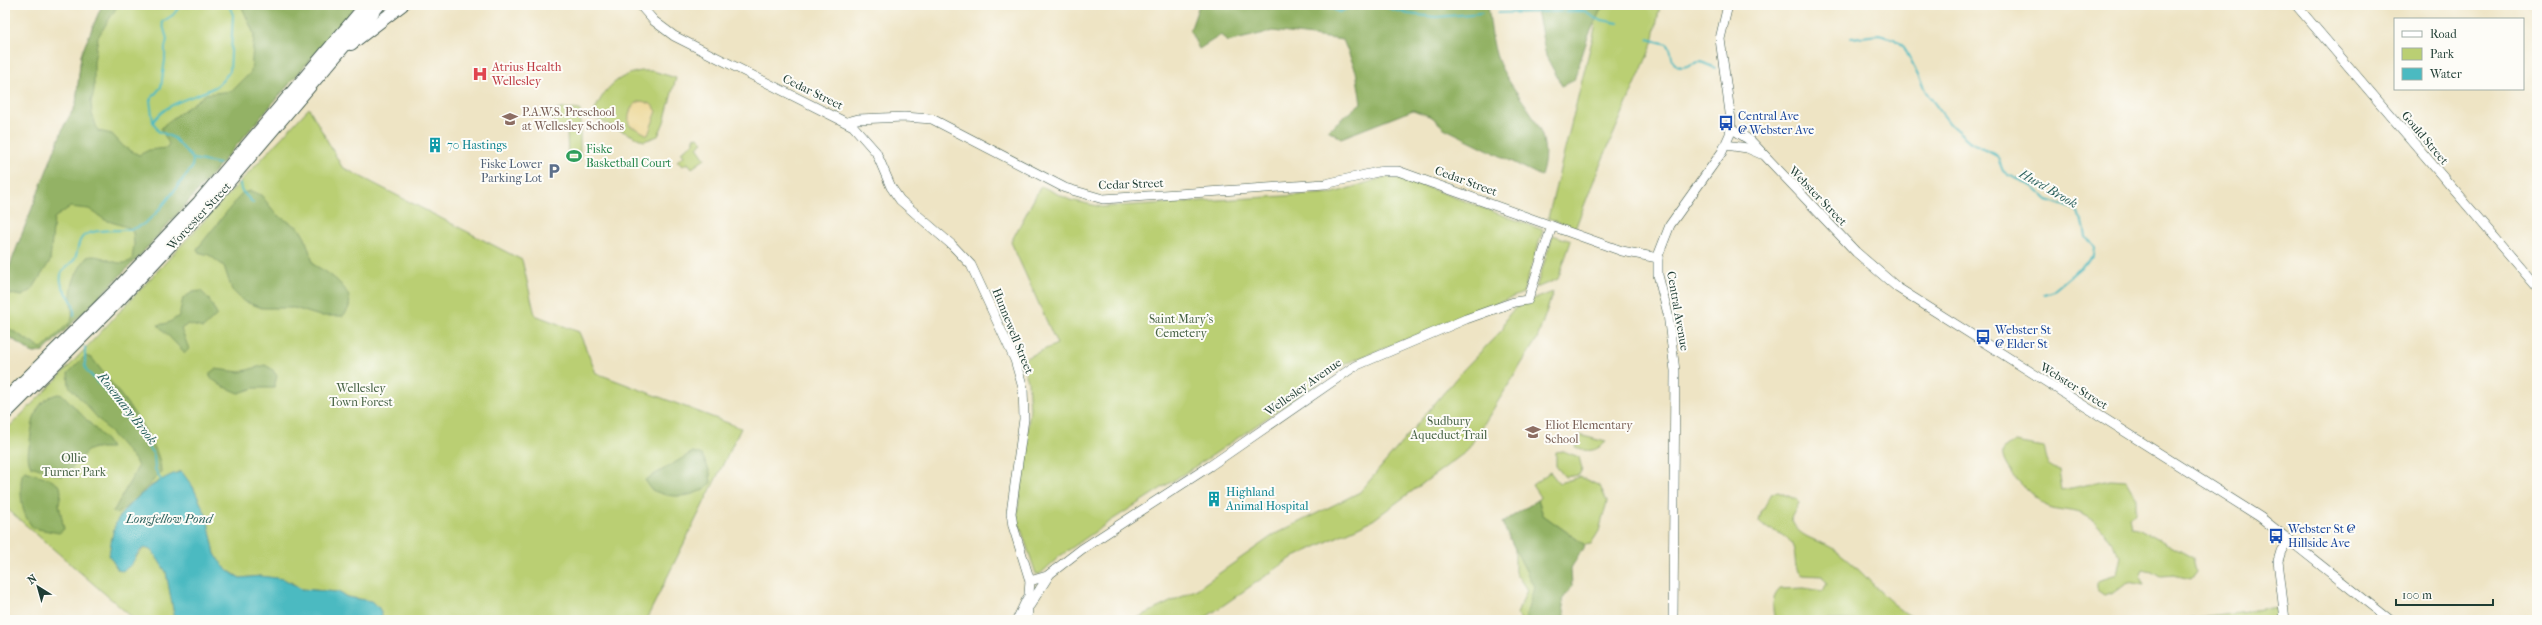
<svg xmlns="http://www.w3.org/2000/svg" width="2542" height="625" font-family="'IM FELL French Canon',serif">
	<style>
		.green { fill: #bacf73; stroke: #6c8654 }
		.forest { fill: #93b265; stroke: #59784c }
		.sand { fill: #eeda9e; stroke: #868c69 }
		.water { fill: #4bbac1; stroke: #357c7a }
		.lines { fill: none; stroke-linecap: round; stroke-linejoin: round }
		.stream { stroke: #4bbac1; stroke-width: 2 }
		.secondary-casing { stroke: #3e564a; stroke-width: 10 }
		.highway-casing { stroke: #3e564a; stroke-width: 14 }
		.secondary { stroke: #fff; stroke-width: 9 }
		.highway { stroke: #fff; stroke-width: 12 }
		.labels { text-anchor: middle; stroke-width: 4; stroke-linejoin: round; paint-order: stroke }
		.health-label { font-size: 12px; fill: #be3a42; stroke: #fdfcf7; text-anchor: start }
		.street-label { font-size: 12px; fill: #1f3d34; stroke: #fdfcf7 }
		.education-label { font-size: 12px; fill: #785e54; stroke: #fdfcf7; text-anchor: start }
		.transit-label { font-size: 12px; fill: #164399; stroke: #fdfcf7; text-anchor: start }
		.culture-label { font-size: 12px; fill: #0d838f; stroke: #fdfcf7; text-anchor: start }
		.leisure-label { font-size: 12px; fill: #27864d; stroke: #fdfcf7; text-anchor: start }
		.service-label { font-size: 12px; fill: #4e5e75; stroke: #fdfcf7; text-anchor: end }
		.park-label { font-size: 12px; fill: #466244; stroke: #fdfcf7 }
		.water-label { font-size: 13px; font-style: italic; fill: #2c625e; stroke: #fdfcf7 }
	</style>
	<rect width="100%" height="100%" fill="#fdfcf7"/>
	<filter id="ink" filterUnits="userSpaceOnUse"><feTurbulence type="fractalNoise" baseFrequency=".025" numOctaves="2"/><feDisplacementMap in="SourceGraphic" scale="8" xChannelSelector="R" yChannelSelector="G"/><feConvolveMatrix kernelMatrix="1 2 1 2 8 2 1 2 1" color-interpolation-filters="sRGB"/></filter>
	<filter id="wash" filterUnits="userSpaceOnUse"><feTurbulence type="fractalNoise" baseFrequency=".012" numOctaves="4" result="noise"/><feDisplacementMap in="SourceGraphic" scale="16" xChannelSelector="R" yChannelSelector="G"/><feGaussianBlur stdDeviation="0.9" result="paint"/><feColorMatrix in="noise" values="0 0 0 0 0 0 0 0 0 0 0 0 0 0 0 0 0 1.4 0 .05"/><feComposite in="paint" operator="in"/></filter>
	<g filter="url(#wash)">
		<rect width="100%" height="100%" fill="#eee4c4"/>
		<g class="green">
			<polygon points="102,5 357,5 188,202 134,262 43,352 33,353 5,334 5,279 64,126 76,105 81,55"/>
			<polygon points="1603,5 1660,5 1653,43 1598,170 1575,229 1548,218 1596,24 1591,27"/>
			<path d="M641,71H653L676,78L664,122L658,136L644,141L592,117C602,92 614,76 641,71Z"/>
			<polygon points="309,108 342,167 522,260 535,315 579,332 596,373 741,428 646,620 384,620 379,608 371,601 347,597 338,592 301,589 291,582 261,576 240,578 223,567 215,554 207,517 193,487 180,471 152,485 124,512 115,528 109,555 118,570 137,556 144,548 152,550 166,571 175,620 135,620 5,507 5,431 58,378"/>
			<polygon points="564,108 580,110 580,161 568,161 567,130 555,129 555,123 550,117 554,111"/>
			<polygon points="698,137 703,142 697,147 705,159 692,168 688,163 682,166 677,161 684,156 681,152 694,143 694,138"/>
			<polygon points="1388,176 1410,181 1543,230 1523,293 1347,363 1213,455 1112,520 1060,556 1040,574 1036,574 1017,517 1030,409 1028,381 1021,360 1057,344 1011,242 1041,186 1070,200 1102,207 1334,193"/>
			<polygon points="1553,235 1571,241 1558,279 1536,288"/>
			<path d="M1553,292L1537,339L1467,451L1373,520L1290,559L1202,620H1133L1197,589L1275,534L1360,492L1463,370L1503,329C1507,304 1533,300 1553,292Z"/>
			<path d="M1579,435L1606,442C1595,452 1588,452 1575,448Z"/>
			<path d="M2015,442L2043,447C2046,460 2045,467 2059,470L2062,490L2110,480L2126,481L2136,498V513L2130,518L2132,527L2138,528L2193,558L2196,571L2190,579L2174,575L2160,576L2152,571L2143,569L2140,577L2144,585L2128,582L2114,593L2104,596L2097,591V581L2117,575L2121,556C2111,544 2102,525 2088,517C2074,508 2060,512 2047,506C2037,501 1992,461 2005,448C2007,446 2012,444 2015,442Z"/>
			<polygon points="1563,451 1579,457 1582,469 1579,475 1565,477 1556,466 1556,452"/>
			<polygon points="1550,472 1559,483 1580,477 1600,486 1607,502 1599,531 1591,544 1585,545 1543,515 1538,500 1540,497 1532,485"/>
			<path d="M1778,492L1798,500L1799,503L1791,518C1797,538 1817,539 1832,548C1863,567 1881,601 1917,620H1775C1772,608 1771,598 1780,589L1804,588L1823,591L1827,583L1822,576L1802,575L1798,572C1794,564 1796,555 1793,547C1787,530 1769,533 1759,522L1761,513L1772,493Z"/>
			<polygon points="1515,548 1536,566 1541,620 1521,620 1517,614 1527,590 1515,572"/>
			<polygon points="2278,607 2280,620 2183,620 2184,619"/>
		</g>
		<g class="forest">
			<path d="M102,5H118L98,37L94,62V91L91,102L92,114L98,131L112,134L124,147L139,155L149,150L166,148L169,144L161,129L165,124L206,94L232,91L251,72L254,34L241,5H357L188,202L134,262L43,352L33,353L5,334V326L40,348L44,347L71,321C74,313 71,309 71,302C70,285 76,271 87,257C103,252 116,270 132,260L134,244L133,233L130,228L105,220L89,209L70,207L54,218L50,261L32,290L22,296L5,293V279L17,247L64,126L76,105L81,55Z"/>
			<path d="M1199,5H1488C1491,26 1492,52 1503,71C1523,107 1556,131 1541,176L1444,128L1432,117L1413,110L1341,138L1328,130L1361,103L1356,71L1343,40L1273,31L1227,42L1221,35L1199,49L1190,31Z"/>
			<polygon points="1536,5 1603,5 1588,37 1574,80 1562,86 1546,56"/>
			<path d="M251,191L261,195L277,215L299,228L305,238L314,265C330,273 364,296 343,316H320L294,308H262L243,301L232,290L224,266L209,255L198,252L197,250L201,244L242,193Z"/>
			<polygon points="201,291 209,299 217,315 203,328 188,324 181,329 189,349 185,353 158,325 168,323 179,316 183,298 193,292"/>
			<path d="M85,356L92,358C111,384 162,441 161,472L134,501L117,514L113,512L138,467L135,460L69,386L68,373Z"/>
			<polygon points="265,365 272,369 277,376 274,388 254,388 239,393 220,385 210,377 210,373 215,369 240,372"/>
			<path d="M58,394L63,395L107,441L111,448H94L87,451L66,474L61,476L31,466C26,458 29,449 30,441C33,421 34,400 58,394Z"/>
			<path d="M693,452L702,455L710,472L711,483C695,499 671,499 652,490L645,480Z"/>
			<path d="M25,471L48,478L60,486L61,492L59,504L64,529L59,533L33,528C21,512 21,501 21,482C22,477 21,474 25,471Z"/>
			<polygon points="1538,500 1543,515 1585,545 1571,568 1572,587 1562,600 1566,620 1525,620 1534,587 1502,523"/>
		</g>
		<path class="sand" d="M642,101L651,104L657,111L648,135L629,125C628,113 630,104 642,101Z"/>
		<path class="water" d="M182,472L193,487L207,517L215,554L223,566L233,574L240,578L261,576L284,579L301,589L338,592L347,597L371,601L379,608L384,620H175L166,572L152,550L144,548C133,554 137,564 122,571L118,570L109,555C111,544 112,530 118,519C126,504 164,473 182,472Z"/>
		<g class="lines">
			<g class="stream">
				<polyline points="1301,5 1305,8 1319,5"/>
				<polyline points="1326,5 1339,12 1356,5"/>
				<polyline points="1367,5 1378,5"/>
				<polyline points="1379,5 1408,14 1436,17 1482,13"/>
				<polyline points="1497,13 1585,11 1596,19 1618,23"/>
				<polyline points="1851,38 1879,35 1894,39 1904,47 1926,92 1950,124 1969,141 1997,156 2003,171 2008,175 2032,185 2048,200 2071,208 2076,211 2083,222 2086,236 2095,248 2094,256 2053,291 2044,294"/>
				<path d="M1648,39L1667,44C1673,49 1670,59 1675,64C1683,72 1691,62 1700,62C1705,63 1710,66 1715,68"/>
				<path d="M153,122C167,101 194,98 215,87C221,84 226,76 230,71L233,15L229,5"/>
				<polyline points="193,159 219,164"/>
				<polyline points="240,183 241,190 253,203"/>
				<path d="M74,316C76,294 58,293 61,275C62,267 70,266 74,260C78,254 77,245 81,239C90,225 126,235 142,225C163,211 175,187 192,168L193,159L174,138L158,131L153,122L150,100L161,87L165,60V48L167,39L162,22L173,15L181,5"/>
				<polyline points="85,347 85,366 87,371 106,391 154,455 155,469 161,480"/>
			</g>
		</g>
	</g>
	<g filter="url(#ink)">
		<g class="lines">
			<defs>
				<g id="secondary">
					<polyline points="640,5 654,21 674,36 853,126 876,152 891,187 900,200 952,245 971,265 1015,360 1023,388 1024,419 1011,513 1013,526 1030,581 1027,620"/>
					<polyline points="2296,5 2537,287"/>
					<polyline points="847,122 858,119 904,117 932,119 1065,188 1103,199 1325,184 1382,171 1398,171 1622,251 1658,258"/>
					<polyline points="1731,128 1751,141 1856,252 1898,288 2260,517 2390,620"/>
					<polyline points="1726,145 1747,148 1761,154"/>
					<polyline points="1030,581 1047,576 1082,549 1210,466 1355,366 1466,319 1514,302 1528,300 1552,226"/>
					<polyline points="1030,605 1049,575"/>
					<polyline points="1017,620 1027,599"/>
					<polyline points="1673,620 1675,371 1668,314 1658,275 1658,256 1670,225 1722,152 1730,134 1731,120 1720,39 1728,5"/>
					<polyline points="2285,620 2278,561 2281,551 2289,539"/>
				</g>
				<g id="highway">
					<polyline points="351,44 402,5"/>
					<polyline points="5,400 116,290 199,202 366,5"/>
					<polyline points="5,414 121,298 219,193 379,5"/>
				</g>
			</defs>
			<use href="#secondary" class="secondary-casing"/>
			<use href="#highway" class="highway-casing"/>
			<use href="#secondary" class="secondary"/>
			<use href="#highway" class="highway"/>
		</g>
	</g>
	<defs>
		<symbol id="hospital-bare" viewBox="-9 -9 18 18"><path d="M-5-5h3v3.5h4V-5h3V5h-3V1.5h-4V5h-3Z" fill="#e0444e" stroke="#fdfcf7" stroke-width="2.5" paint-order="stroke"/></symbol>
		<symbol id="school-bare" viewBox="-9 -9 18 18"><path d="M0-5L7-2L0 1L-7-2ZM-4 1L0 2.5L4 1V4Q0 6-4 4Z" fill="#8d6e63" stroke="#fdfcf7" stroke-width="2.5" paint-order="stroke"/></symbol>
		<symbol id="bus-bare" viewBox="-9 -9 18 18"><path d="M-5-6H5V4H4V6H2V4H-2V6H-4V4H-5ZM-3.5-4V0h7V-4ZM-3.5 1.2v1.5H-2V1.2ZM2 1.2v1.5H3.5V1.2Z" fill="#1a4fb4" stroke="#fdfcf7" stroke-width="2.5" paint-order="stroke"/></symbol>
		<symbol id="building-bare" viewBox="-9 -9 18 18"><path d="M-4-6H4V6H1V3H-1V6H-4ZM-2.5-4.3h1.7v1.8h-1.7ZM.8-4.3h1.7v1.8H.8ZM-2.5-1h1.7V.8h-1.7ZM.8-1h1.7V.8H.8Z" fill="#0f9aa8" stroke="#fdfcf7" stroke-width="2.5" paint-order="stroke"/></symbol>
		<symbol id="stadium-bare" viewBox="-9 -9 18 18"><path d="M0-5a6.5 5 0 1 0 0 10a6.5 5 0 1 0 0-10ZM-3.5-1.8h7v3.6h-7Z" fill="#2e9e5b" stroke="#fdfcf7" stroke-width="2.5" paint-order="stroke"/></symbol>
		<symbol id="parking-bare" viewBox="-9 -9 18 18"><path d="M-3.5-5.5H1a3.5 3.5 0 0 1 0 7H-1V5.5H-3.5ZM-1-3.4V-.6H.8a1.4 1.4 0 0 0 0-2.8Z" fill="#5c6f8a" stroke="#fdfcf7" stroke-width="2.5" paint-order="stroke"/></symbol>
	</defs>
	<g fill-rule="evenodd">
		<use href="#hospital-bare" x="469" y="63" width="22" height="22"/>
		<use href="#school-bare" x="499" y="108" width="22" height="22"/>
		<use href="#bus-bare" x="1715" y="112" width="22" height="22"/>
		<use href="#building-bare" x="424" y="134" width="22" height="22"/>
		<use href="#stadium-bare" x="563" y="145" width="22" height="22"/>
		<use href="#parking-bare" x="543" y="160" width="22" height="22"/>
		<use href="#bus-bare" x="1972" y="326" width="22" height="22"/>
		<use href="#school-bare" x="1522" y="421" width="22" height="22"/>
		<use href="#building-bare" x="1203" y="488" width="22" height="22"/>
		<use href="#bus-bare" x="2265" y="525" width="22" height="22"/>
	</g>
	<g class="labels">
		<g class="health-label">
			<text x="492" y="71">Atrius Health<tspan x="492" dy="14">Wellesley</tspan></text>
		</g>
		<g class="street-label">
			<text transform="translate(813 92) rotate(26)" y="4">Cedar Street</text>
			<text transform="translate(2425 138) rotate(50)" y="4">Gould Street</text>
			<text transform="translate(1466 181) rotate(20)" y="4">Cedar Street</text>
			<text transform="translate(1131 184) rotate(-2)" y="4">Cedar Street</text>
			<text transform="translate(1818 196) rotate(46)" y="4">Webster Street</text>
			<text transform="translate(199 216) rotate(-47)" y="4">Worcester Street</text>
			<text transform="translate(1678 311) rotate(80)" y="4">Central Avenue</text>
			<text transform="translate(1013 331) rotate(68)" y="4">Hunnewell Street</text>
			<text transform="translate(2074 386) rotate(32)" y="4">Webster Street</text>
			<text transform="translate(1303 387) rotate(-35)" y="4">Wellesley Avenue</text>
		</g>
		<g class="education-label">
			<text x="522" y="116">P.A.W.S. Preschool<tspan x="522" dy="14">at Wellesley Schools</tspan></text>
			<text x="1545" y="429">Eliot Elementary<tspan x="1545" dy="14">School</tspan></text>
		</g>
		<g class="transit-label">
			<text x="1738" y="120">Central Ave<tspan x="1738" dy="14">@ Webster Ave</tspan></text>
			<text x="1995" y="334">Webster St<tspan x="1995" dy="14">@ Elder St</tspan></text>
			<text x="2288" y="533">Webster St @<tspan x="2288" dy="14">Hillside Ave</tspan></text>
		</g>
		<g class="culture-label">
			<text x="447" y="149">70 Hastings</text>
			<text x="1226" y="496">Highland<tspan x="1226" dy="14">Animal Hospital</tspan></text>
		</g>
		<g class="leisure-label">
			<text x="586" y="153">Fiske<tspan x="586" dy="14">Basketball Court</tspan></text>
		</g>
		<g class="service-label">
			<text x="542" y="168">Fiske Lower<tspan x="542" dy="14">Parking Lot</tspan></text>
		</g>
		<g class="park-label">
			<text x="1181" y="323">Saint Mary's<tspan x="1181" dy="14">Cemetery</tspan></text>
			<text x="361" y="392">Wellesley<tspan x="361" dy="14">Town Forest</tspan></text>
			<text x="1449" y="425">Sudbury<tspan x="1449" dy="14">Aqueduct Trail</tspan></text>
			<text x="74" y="462">Ollie<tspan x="74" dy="14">Turner Park</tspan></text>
		</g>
		<g class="water-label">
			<text transform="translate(2049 188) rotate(30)" y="5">Hurd Brook</text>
			<text transform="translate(128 408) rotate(52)" y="5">Rosemary Brook</text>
			<text x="169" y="523">Longfellow Pond</text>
		</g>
	</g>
	<rect width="2542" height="625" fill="none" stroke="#fdfcf7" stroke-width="20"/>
	<rect x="2394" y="18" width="130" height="72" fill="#fdfcf7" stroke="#a4b0a9"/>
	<rect x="2402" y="31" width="20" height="6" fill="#ffffff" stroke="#a4b0a9"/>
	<text x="2430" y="38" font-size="12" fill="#1f3d34">Road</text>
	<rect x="2402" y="48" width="20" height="12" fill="#bacf73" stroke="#a4b0a9"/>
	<text x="2430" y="58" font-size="12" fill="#1f3d34">Park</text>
	<rect x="2402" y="68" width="20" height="12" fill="#4bbac1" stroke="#a4b0a9"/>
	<text x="2430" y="78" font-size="12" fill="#1f3d34">Water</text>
	<g transform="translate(38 587) rotate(323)" stroke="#fdfcf7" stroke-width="3" paint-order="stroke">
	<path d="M0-3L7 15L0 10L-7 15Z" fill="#1f3d34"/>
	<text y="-6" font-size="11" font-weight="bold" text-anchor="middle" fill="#1f3d34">N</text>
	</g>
	<path d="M2396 599v6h97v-6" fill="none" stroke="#1f3d34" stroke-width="2"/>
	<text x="2402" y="599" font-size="12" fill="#1f3d34" stroke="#fdfcf7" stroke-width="3" paint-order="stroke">100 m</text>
</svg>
